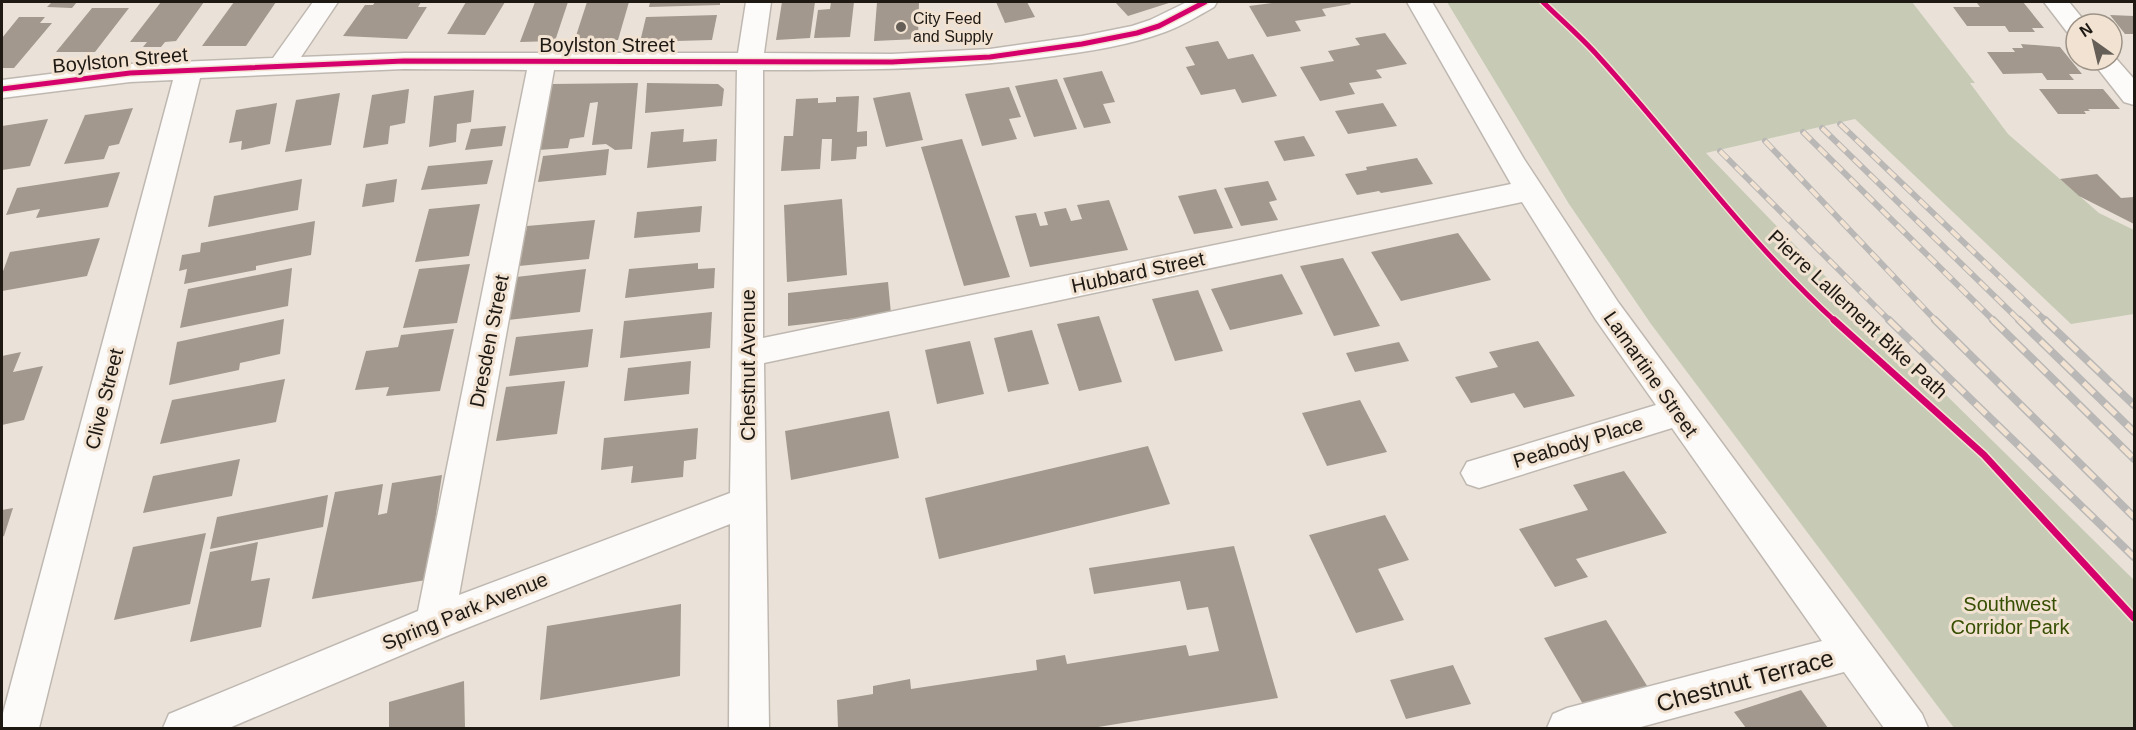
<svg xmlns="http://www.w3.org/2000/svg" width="2136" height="730" font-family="Arial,sans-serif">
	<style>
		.green { fill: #c7cbb5 }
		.building { fill: #a2988d }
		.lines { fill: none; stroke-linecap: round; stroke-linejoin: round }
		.minor-casing { stroke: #bfb8b1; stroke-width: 3 }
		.minor { fill: #fcfbf9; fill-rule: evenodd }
		.rail-far1-casing { stroke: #bab8b6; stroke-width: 6 }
		.rail-casing { stroke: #bab8b6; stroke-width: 8 }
		.rail-far1 { stroke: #f1e2d2; stroke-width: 4; stroke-dasharray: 11; stroke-linecap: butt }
		.rail { stroke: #f1e2d2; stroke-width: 5; stroke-dasharray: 15; stroke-linecap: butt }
		.cycleway-far1-casing { stroke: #f1e2d2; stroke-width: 8 }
		.cycleway-casing { stroke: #f1e2d2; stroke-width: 10 }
		.cycleway-far1 { stroke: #d6006c; stroke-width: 5 }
		.cycleway { stroke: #d6006c; stroke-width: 7 }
		.poi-dot { fill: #655f58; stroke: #f1e2d2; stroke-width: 2 }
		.labels { text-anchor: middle; stroke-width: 6; stroke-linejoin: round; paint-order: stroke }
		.far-poi-label { font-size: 16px; fill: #1e1913; stroke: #f1e2d2; text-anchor: start }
		.street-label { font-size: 20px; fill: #1e1913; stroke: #f1e2d2 }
		.park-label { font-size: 20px; fill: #364f02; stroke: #f1e2d2 }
		.near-street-label { font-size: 24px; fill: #1e1913; stroke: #f1e2d2 }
	</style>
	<rect width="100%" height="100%" fill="#eae2d9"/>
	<polygon class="green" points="1447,2 1912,2 1975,83 1970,83 2008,134 2099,213 2134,230 2134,314 2071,324 1855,119 1706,153 1820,271 2134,580 2134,728 1954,728 1651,324 1569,204"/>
	<g class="building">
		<polygon points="52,2 77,2 72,8 47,7"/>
		<polygon points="161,2 204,2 176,41 165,42 161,47 143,47 147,42 130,42"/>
		<polygon points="234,2 276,2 246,46 202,46"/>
		<polygon points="375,2 421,2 418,7 427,7 407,39 343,36 365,5 373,5"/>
		<polygon points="466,2 505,2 485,35 447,34"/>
		<polygon points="535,2 568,2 555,41 520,42"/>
		<polygon points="587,2 629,2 618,40 574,42"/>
		<polygon points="650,2 720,2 720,5 649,7"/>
		<polygon points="782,2 815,2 810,38 776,40"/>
		<polygon points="831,2 854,2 850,37 814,38 818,10 830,9"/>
		<polygon points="877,2 919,2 918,39 874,41"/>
		<polygon points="996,2 1027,2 1035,17 1005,23"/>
		<polygon points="1115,2 1172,2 1128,16"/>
		<polygon points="1279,2 1349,2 1351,4 1322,9 1326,16 1295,21 1301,31 1267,37 1249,6"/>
		<polygon points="1987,2 2023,2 2044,28 2032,28 2035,32 2009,32 2005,26 1967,26 1953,7 1980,7 1977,3 1988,3"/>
		<polygon points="92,8 129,8 95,52 56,52"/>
		<polygon points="717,15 712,40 640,42 646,17"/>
		<polygon points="2110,15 2134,16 2134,34 2125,34"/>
		<polygon points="19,17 45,17 40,23 52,23 14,68 2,68 2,38"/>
		<polygon points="1385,33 1407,64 1376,70 1382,78 1349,83 1355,94 1320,101 1300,67 1334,61 1328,51 1360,45 1355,38"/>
		<polygon points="1218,41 1228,59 1253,54 1277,96 1242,103 1235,89 1201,95 1186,67 1195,65 1185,47"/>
		<polygon points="2021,44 2060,47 2082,74 2069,74 2074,80 2047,80 2042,73 2003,74 1987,52 2015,52 2012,48 2023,48"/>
		<polygon points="1102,71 1115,102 1103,104 1111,123 1084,128 1063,78"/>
		<polygon points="1057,79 1077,129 1034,137 1015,86"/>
		<polygon points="638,83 632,149 615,150 606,144 592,145 598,102 590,103 584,137 570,139 568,148 538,150 551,84"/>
		<polygon points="647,83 718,84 724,89 722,106 645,113"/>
		<polygon points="1009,87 1021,117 1009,119 1017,139 982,146 965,94"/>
		<polygon points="409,89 405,123 390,126 388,144 363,148 372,95"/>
		<polygon points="2039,89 2103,89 2120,109 2088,109 2090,111 2084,111 2086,114 2058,114"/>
		<polygon points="474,90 471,122 457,124 456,142 429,147 434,96"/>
		<polygon points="910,92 923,140 886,147 873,98"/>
		<polygon points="340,93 331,145 285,152 296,100"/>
		<polygon points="859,96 857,132 867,131 867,146 857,147 856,159 831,161 832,139 822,139 820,169 781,171 784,136 793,136 796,99 818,98 818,103 836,102 836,97"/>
		<polygon points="277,103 270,144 241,150 242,141 229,143 236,110"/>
		<polygon points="1383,103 1397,126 1348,134 1335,111"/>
		<polygon points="133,108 119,144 109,146 104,159 64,164 85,115"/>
		<polygon points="48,119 30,166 2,170 2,126"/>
		<polygon points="506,126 502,146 465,150 471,129"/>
		<polygon points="684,129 683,142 717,139 716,161 647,168 651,132"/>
		<polygon points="1304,136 1315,156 1284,161 1274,141"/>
		<polygon points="962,139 1010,277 964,286 921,147"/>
		<polygon points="609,149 606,175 538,182 543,156"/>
		<polygon points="1417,158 1433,184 1381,193 1379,191 1357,195 1345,174 1367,170 1366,167"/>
		<polygon points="493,160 487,184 421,190 428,166"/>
		<polygon points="120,172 108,207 36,218 40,209 6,215 17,188"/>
		<polygon points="2097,174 2121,198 2134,197 2134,224 2079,196 2060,179"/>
		<polygon points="302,179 298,210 208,227 214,196"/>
		<polygon points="397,179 394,202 362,207 366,184"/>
		<polygon points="1268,181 1277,200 1269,202 1278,220 1241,226 1224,188"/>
		<polygon points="1216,189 1233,228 1194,234 1178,196"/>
		<polygon points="842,199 847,275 787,282 784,205"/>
		<polygon points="1109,200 1128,250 1030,267 1015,216 1036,213 1040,226 1048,225 1044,212 1066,208 1071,221 1082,219 1077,205"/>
		<polygon points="480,204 469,256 415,262 429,209"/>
		<polygon points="702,206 700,232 634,238 637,212"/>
		<polygon points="595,220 589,259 519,266 527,226"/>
		<polygon points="315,221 311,255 256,266 256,270 184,284 187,269 179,271 182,255 200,252 201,243"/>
		<polygon points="1458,233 1491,280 1401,301 1371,252"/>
		<polygon points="100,238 87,276 2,291 2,274 10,252"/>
		<polygon points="1343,258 1380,326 1334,336 1300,266"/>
		<polygon points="698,263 698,269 715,268 714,288 625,298 629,269"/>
		<polygon points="470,264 457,323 403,328 419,269"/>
		<polygon points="292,268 288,306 180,328 188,289"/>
		<polygon points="586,269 580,312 507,320 516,277"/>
		<polygon points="1282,274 1303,314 1230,330 1211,289"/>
		<polygon points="888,282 891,314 788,326 788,293"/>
		<polygon points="1198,290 1223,351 1175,361 1152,299"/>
		<polygon points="712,312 710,348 620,358 624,321"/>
		<polygon points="1099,316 1122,382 1079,391 1057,324"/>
		<polygon points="284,319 280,354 240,363 239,370 169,385 177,342"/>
		<polygon points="454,329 440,391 386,396 389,387 355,390 366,351 398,347 401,335"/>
		<polygon points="593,329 588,367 509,376 516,337"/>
		<polygon points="1032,330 1049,384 1008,392 994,338"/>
		<polygon points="970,341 984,394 937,404 925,350"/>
		<polygon points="1538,341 1575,396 1524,408 1514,393 1471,403 1455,377 1498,367 1489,352"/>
		<polygon points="1399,342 1409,361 1355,372 1346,353"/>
		<polygon points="21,352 13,372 43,366 24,420 2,425 2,356"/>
		<polygon points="691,361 689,394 624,401 628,368"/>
		<polygon points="285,379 276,422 160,444 172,400"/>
		<polygon points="565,381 557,434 496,441 506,387"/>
		<polygon points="1360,400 1387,452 1327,466 1302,413"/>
		<polygon points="889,411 899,458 791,480 785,431"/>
		<polygon points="698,428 696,459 684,461 683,477 631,483 633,466 601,470 604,438"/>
		<polygon points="1148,446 1170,504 939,559 925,498"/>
		<polygon points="240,459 232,496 143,513 153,476"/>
		<polygon points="1624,471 1667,533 1576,559 1588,577 1555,587 1519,529 1588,510 1573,485"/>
		<polygon points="442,475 426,580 312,599 335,492 383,484 378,515 387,513 392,483"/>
		<polygon points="328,495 323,527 210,549 217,517"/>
		<polygon points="13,508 4,536 2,537 2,510"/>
		<polygon points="1385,515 1409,560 1378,569 1404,620 1356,633 1309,535"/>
		<polygon points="206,533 190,604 114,620 133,547"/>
		<polygon points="258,542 251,581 270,578 261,627 190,642 210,552"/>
		<polygon points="1234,546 1278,698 1092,728 838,728 837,700 873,694 873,686 910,679 911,689 1037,670 1036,660 1065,655 1067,664 1186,645 1189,656 1219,651 1208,607 1187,610 1180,581 1094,594 1089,568"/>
		<polygon points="681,604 680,676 540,700 547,626"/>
		<polygon points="1606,620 1654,697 1590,716 1544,638"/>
		<polygon points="1453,665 1471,704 1406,719 1390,680"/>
		<polygon points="464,681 465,728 389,728 389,702"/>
		<polygon points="1801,690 1828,728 1746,728 1734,712"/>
	</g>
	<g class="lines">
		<defs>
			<g id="minor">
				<path d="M313,2H338L301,57L404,53H738L746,2H771L764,53L892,54L990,49L1082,36L1132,26L1150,20L1187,2H1217L1214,7C1198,16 1182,26 1165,32C1130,45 1091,51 1054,56C957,70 861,70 763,70V338L1511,184L1407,2H1432L1524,159L1618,302L1922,714L1928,728H1884L1844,672L1637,728H1547L1553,714L1567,708L1822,641L1672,428L1479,488L1467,484L1461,473L1467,462L1656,405L1596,320L1522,202L764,363L769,728H729L730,524L449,635L229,728H163L169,714L418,611L527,70L404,69L200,78L39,728H2V717L173,80L130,82L2,98V80L130,64L273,58ZM554,70H737L730,493L459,595Z"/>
				<polygon points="2044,2 2069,2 2087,24 2076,24 2076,34 2067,32"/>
				<polygon points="2112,54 2134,79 2134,105 2124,102 2091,60 2112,60"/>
			</g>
		</defs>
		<use href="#minor" class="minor-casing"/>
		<use href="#minor" class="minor"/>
		<defs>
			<g id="rail-far1">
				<polyline points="1840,124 2047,322"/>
				<polyline points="1822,128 2021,322"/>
				<polyline points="1803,132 1995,322"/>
				<polyline points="1765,141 1937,322"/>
				<polyline points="1720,151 1891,322"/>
			</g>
			<g id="rail">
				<polyline points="1889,320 2134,557"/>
				<polyline points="1935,320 2134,517"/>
				<polyline points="1993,320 2134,459"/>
				<polyline points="2019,320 2134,432"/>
				<polyline points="2045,320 2134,405"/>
			</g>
		</defs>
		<use href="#rail-far1" class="rail-far1-casing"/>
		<use href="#rail" class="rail-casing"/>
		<use href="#rail-far1" class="rail-far1"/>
		<use href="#rail" class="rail"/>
		<defs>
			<g id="cycleway-far1">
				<path d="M1543,2C1561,20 1581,37 1598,56C1679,145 1747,241 1836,322"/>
				<polyline points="2,89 130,73 404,61 892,62 990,57 1082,44 1137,33 1159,26 1205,2"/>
			</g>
			<polyline id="cycleway" points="1834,320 1984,455 2134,618"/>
		</defs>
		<use href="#cycleway-far1" class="cycleway-far1-casing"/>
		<use href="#cycleway" class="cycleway-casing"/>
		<use href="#cycleway-far1" class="cycleway-far1"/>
		<use href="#cycleway" class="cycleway"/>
	</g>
	<circle class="poi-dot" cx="901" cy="27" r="6"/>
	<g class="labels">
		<g class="far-poi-label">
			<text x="913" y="24">City Feed<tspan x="913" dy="18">and Supply</tspan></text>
		</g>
		<g class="street-label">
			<text x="607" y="52">Boylston Street</text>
			<text transform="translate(120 60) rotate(-5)" y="7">Boylston Street</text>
			<text transform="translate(1138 272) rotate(-12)" y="7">Hubbard Street</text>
			<text transform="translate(1858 314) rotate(43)" y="7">Pierre Lallement Bike Path</text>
			<text transform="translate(489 341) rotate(-79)" y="7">Dresden Street</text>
			<text transform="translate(748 365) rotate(-90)" y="7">Chestnut Avenue</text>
			<text transform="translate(1651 374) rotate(55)" y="7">Lamartine Street</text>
			<text transform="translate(104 399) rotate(-76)" y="7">Clive Street</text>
			<text transform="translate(1578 442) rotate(-17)" y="7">Peabody Place</text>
			<text transform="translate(465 611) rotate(-22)" y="7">Spring Park Avenue</text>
		</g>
		<g class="park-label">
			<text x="2010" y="611">Southwest<tspan x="2010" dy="23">Corridor Park</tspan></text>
		</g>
		<g class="near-street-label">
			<text transform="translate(1745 681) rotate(-15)" y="8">Chestnut Terrace</text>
		</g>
	</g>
	<rect width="2136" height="730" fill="none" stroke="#1e1913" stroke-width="6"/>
	<g transform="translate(2094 42) rotate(326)"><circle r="28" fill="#f1e2d2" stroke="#9d9286" stroke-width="1.5"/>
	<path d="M0-4.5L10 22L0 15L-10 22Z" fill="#655f58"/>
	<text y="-9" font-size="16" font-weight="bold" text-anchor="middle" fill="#1e1913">N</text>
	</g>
</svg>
